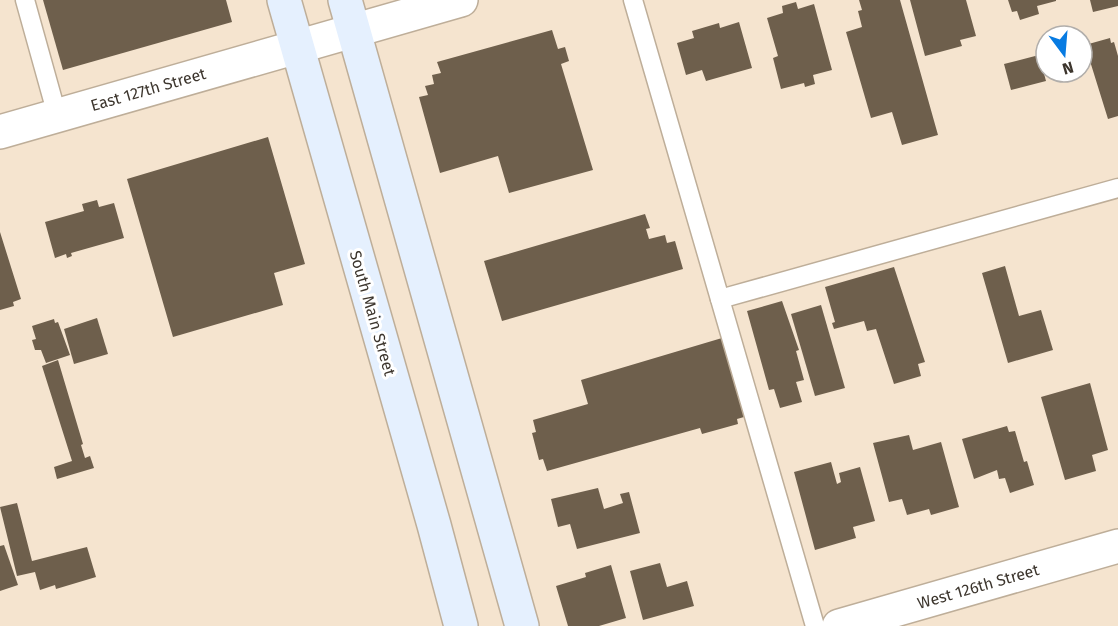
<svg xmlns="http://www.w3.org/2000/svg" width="1118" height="626" font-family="'Fira Sans',sans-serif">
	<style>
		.building { fill: #6e5f4c }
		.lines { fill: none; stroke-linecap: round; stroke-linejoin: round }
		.service-casing { stroke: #beae99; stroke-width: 21 }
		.minor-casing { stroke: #beae99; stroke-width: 36 }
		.secondary-casing { stroke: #beae99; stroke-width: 36 }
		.service { stroke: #fff; stroke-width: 18 }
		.minor { stroke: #fff; stroke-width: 33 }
		.secondary { stroke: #e5f0fe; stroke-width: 33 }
		.labels { text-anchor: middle; stroke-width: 6; stroke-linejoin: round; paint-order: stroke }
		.street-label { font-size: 16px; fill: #3c352d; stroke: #fff }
	</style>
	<rect width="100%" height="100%" fill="#f5e4cf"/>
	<g class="building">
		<polygon points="43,0 226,0 232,22 63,70"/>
		<polygon points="859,0 900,0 938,135 902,145 892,112 871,118 846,32 862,27 858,11 862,10"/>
		<polygon points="910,0 966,0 976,36 960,40 962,46 925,56"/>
		<polygon points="1008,0 1056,0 1056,1 1037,6 1039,14 1020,20 1017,11 1012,12"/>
		<polygon points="1090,0 1118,0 1118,6 1093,12"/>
		<polygon points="796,2 798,9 814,4 832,70 813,75 815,84 805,87 804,83 781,89 773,58 778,56 767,18 783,13 782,6"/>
		<polygon points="739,22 752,68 706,81 702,70 686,75 677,43 694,38 692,31 719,23 720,28"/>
		<polygon points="552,30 558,49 565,47 569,61 561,64 593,170 509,193 498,156 440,173 419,97 428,95 425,86 434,84 432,75 441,73 437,62"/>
		<polygon points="1110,38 1111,43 1114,42 1118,56 1118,116 1108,119 1085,45"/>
		<polygon points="1039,55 1046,81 1011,90 1004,64"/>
		<polygon points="268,137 305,264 274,273 283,305 173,337 127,179"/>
		<polygon points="97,200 99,207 114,203 124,238 71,253 72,256 67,258 66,254 55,258 45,222 84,211 82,204"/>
		<polygon points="645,214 650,228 646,229 649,239 665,235 667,243 675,241 683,269 502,321 484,261"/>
		<polygon points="0,232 21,299 13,302 14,306 0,310"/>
		<polygon points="1005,266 1019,316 1041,310 1053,350 1008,363 982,273"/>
		<polygon points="894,267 925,362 918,364 921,376 894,384 876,329 867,331 864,321 834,329 832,323 835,322 825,287"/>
		<polygon points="782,301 799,350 796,351 804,380 796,382 802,402 780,408 774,389 769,390 747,311"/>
		<polygon points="821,305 845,388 815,396 791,314"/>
		<polygon points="97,318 108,354 74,364 64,329"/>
		<polygon points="54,319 55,323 58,322 70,355 46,363 41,350 35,350 32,340 36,339 32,326"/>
		<polygon points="722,338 744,417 737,419 738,424 702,434 700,428 547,471 543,459 539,460 532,433 536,432 533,420 588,404 581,380"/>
		<polygon points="58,360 83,444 81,445 85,458 90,456 94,468 57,479 54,467 72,461 42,366"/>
		<polygon points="1090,383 1108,450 1092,455 1096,471 1065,480 1041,397"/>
		<polygon points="1007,426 1009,432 1015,431 1024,462 1027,461 1034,485 1010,493 1005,478 999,479 997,470 974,479 962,439"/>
		<polygon points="909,435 913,450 941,442 959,507 931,515 929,509 907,515 902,499 889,502 873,443"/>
		<polygon points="831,462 837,484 841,482 839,473 860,467 875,521 853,527 856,538 815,550 794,472"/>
		<polygon points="598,488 604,509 623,503 620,494 629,492 640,533 577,549 570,524 558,527 551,499"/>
		<polygon points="17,503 32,561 87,547 96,577 56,589 55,585 40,590 35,572 17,576 0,507"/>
		<polygon points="4,545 18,585 0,591 0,546"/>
		<polygon points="660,563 667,587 687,581 694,606 643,620 630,571"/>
		<polygon points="611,565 626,618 599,626 568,626 556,586 586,577 585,573"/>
	</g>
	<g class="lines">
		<defs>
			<g id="service">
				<polyline points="25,0 57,115"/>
				<polyline points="633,0 815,626"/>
				<polyline points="720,299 1118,188"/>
			</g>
			<g id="minor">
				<polyline points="0,132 461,0"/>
				<polyline points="839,626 1118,546"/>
			</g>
			<g id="secondary">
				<polyline points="284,0 434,525 461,626"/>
				<polyline points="345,0 522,626"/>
			</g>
		</defs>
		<use href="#service" class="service-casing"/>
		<use href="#minor" class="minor-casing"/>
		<use href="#secondary" class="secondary-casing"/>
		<use href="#service" class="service"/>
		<use href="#minor" class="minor"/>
		<use href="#secondary" class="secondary"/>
	</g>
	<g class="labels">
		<g class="street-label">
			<text transform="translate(148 89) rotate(-16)" y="6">East 127th Street</text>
			<text transform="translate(373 313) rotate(74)" y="6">South Main Street</text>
			<text transform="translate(978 586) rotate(-16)" y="6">West 126th Street</text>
		</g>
	</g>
	<g transform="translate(1064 54) rotate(164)"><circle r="28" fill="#ffffff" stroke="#b1aeab" stroke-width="1.5"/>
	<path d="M0-4.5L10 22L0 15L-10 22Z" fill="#077be2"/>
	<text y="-9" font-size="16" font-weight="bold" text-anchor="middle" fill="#3c352d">N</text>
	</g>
</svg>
